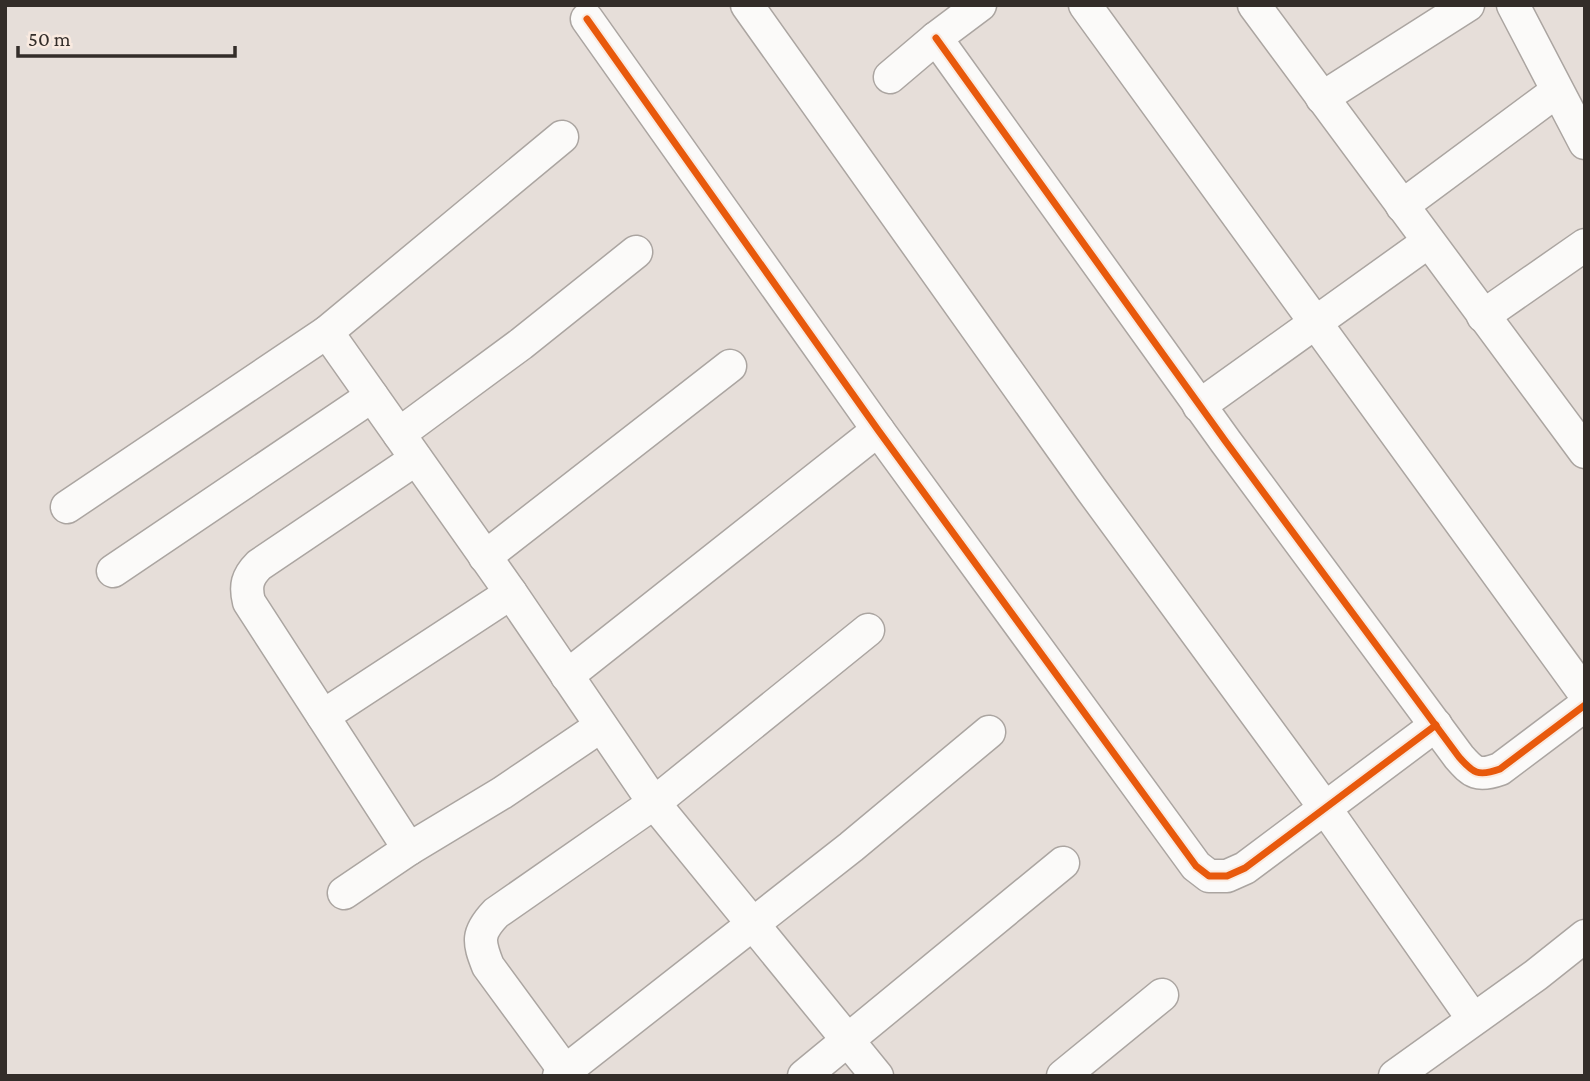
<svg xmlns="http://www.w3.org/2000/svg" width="1590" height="1081" font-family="'Crimson Pro',serif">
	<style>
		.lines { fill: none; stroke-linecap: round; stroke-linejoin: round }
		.minor-casing { stroke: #aba5a1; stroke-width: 35 }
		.minor { stroke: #fbfaf9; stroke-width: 32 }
		.cycleway-casing { stroke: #f9eae0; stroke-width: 11 }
		.cycleway { stroke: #e8590c; stroke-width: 7 }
	</style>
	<rect width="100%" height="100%" fill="#e6ded9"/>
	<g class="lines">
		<defs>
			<g id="minor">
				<polyline points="747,5 1091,489 1325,808 1473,1019"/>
				<polyline points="1085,5 1585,694"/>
				<polyline points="1254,5 1585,452"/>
				<polyline points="1513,5 1585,143"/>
				<polyline points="587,19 878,430 1196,866 1209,876 1227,876 1245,868 1436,725"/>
				<path d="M936,38L1226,442L1459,757C1473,773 1478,777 1500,769L1585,705"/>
				<polyline points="890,77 936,38 980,5"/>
				<polyline points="1322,98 1468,5"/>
				<polyline points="1402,206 1557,91"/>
				<polyline points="1483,316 1585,245"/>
				<polyline points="327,332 511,593 654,803 877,1076"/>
				<polyline points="1199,406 1428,242"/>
				<polyline points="399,434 521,344 636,252"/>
				<polyline points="67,507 327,332 562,137"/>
				<polyline points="485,557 730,366"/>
				<polyline points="113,571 372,396"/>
				<polyline points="567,676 878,430"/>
				<polyline points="323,716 511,593"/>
				<path d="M409,849L249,602C245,586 247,577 259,565L416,459"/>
				<polyline points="344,893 409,849 502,793 601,726"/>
				<path d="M565,1071L488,966C478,941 477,933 496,913L654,803L868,630"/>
				<polyline points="559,1076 851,847 989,732"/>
				<polyline points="804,1076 1063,863"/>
				<polyline points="1063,1076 1162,995"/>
				<polyline points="1395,1076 1536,975 1585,936"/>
			</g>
		</defs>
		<use href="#minor" class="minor-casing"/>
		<use href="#minor" class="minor"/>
		<defs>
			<g id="cycleway">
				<polyline points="587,19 878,430 1196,866 1209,876 1227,876 1245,868 1436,725"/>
				<path d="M936,38L1226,442L1459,757C1473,773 1478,777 1500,769L1585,705"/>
			</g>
		</defs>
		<use href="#cycleway" class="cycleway-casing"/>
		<use href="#cycleway" class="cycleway"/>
	</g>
	<rect width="1590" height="1081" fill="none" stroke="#332d29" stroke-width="14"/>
	<path d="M18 46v10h217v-10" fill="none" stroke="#332d29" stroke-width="3.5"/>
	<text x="28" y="46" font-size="21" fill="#332d29" stroke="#f9eae0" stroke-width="5" paint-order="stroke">50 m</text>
</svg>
